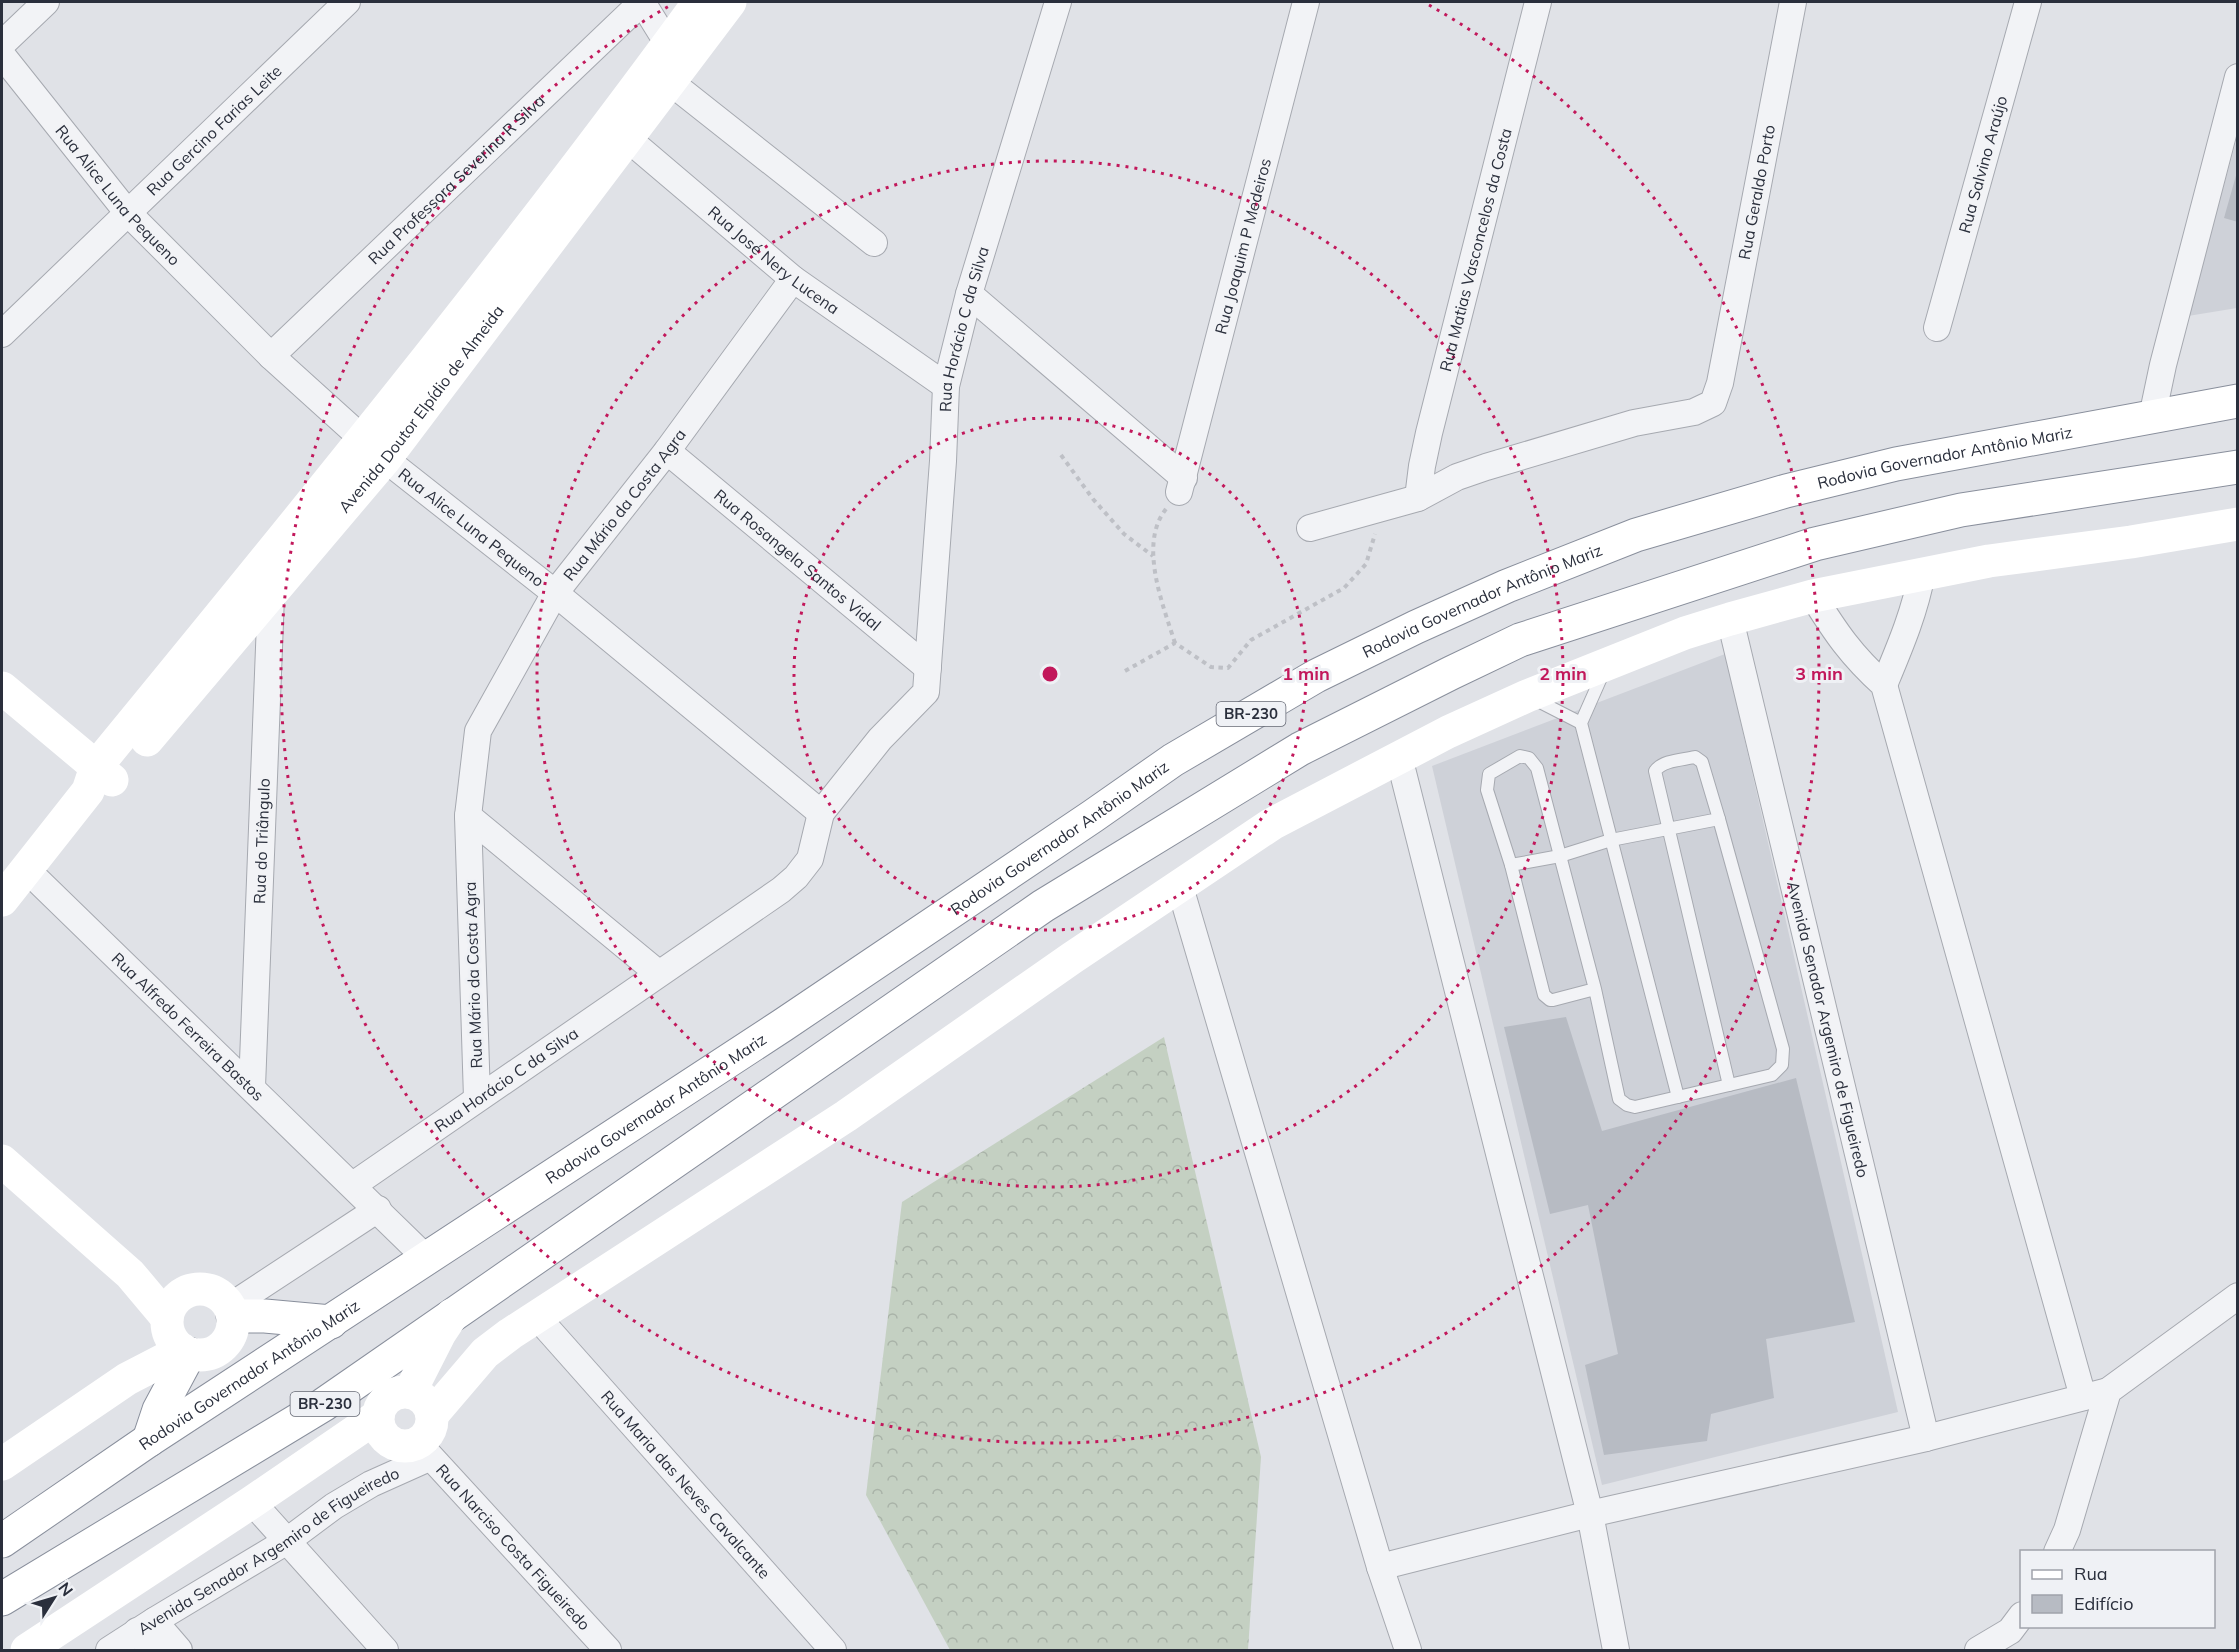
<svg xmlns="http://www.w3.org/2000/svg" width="2239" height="1652" font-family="Mulish,sans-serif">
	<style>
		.built { fill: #ced1d8 }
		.forest { fill: url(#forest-crowns) }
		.building { fill: #b7bbc3 }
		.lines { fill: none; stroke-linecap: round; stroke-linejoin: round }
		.lane-casing { stroke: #a6a9b0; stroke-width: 14 }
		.street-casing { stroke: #a6a9b0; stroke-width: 28 }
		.highway-casing { stroke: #898f9c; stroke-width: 35 }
		.path { stroke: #bec0c6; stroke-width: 4; stroke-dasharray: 4.5 4.5; stroke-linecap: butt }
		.lane { stroke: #f2f3f6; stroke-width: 12 }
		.street { stroke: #f2f3f6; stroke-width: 26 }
		.secondary { stroke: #fff; stroke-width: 33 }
		.highway { stroke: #fff; stroke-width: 33 }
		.ring { fill: none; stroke: #c2185b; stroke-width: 3; stroke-dasharray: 3 6 }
		.labels { text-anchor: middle; stroke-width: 6; stroke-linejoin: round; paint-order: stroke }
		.shield { fill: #eff1f5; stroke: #656974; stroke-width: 1.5 }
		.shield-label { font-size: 15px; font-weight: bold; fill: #2a2f3c }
		.street-label { font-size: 16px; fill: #2a2f3c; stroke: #eff1f5 }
		.centre { fill: #c2185b; stroke: #eff1f5; stroke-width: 3 }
		.ring-label { font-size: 18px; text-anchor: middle; font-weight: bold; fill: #c2185b; stroke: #eff1f5; stroke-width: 6; stroke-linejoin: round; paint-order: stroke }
	</style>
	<defs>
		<pattern id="forest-crowns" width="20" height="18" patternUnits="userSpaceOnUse" patternTransform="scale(1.5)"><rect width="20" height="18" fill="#c4d0c2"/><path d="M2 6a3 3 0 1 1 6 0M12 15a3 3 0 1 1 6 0" fill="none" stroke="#a9b3a8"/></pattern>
	</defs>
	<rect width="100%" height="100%" fill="#e0e2e7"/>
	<g class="built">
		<polygon points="2237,138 2237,308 2188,316"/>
		<polygon points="1725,654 1898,1412 1602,1485 1432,766"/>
	</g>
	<polygon class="forest" points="1164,1037 1261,1457 1248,1650 950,1650 866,1495 902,1202"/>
	<g class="building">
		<polygon points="2237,172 2238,172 2238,222 2224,218"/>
		<polygon points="1566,1017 1602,1131 1796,1078 1855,1322 1766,1339 1774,1398 1711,1414 1707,1441 1604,1455 1585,1365 1618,1354 1588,1205 1550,1214 1504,1027"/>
	</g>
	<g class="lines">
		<defs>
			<g id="lane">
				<polyline points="1604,671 1581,723 1678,1097"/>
				<polyline points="1534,699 1581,723"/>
				<path d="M1511,865L1560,856L1611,840L1719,819L1702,762L1695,757C1682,760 1663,760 1655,771L1729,1085"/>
				<polyline points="1595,989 1553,1000 1550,1000 1544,995 1511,865 1487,790 1489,774 1520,756 1529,758 1537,768 1595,989 1619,1099 1627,1105 1635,1107 1772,1075 1782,1065 1783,1049 1719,819"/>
			</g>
			<g id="street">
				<polyline points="642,2 668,44"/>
				<polyline points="2,44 46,2"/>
				<path id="s1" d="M2,55L127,212L271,356L385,459L555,593L821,813"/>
				<polyline points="669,81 874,243"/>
				<path id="s2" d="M614,127L793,279L946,386"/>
				<polyline points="969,294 1184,478"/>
				<path id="s3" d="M1937,328L2028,2"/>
				<path id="s4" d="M2,334L347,2"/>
				<path id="s5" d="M271,356L642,2"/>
				<polyline points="2152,417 2163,365 2238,77"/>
				<path id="s6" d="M667,451L928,668"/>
				<path id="s7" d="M1179,492L1306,2"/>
				<path id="s8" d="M1418,498L1422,466L1429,433L1538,2"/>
				<path id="s9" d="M1310,528L1418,498L1457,477L1486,467L1634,423L1694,412L1713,403L1720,383L1793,2"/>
				<path d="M1813,596C1836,633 1851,655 1884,685L2083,1397"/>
				<path id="s10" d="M1730,619L1926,1438"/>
				<path d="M1884,685C1899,649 1915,612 1922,573"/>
				<polyline points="1399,757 1590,1514 1616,1650"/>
				<polyline points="468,816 658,973"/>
				<path id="s11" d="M26,869L425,1257"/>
				<polyline points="1180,887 1380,1567 1408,1650"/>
				<path id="s12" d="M252,1087L271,596"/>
				<path id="s13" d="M477,1098L468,816L478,731L555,593L667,451L793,279"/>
				<path id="s14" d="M353,1185L781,890L796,877L810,859L821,813L880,739L926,692L943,461L946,386L969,294L1058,2"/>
				<polyline points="229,1307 378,1209"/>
				<path id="s15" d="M537,1317L833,1650"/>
				<path id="s16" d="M418,1443L608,1650"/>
				<polyline points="252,1502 385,1650"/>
				<polyline points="2057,1552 2067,1530 2108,1391 2238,1296"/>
				<polyline points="1380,1567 1590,1514 1926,1438 2108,1391"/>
				<polyline points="154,1621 179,1650"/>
				<polyline points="137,1631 153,1650"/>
				<path id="s17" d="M109,1650L154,1621L287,1541L334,1506L371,1484L429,1458"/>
				<polyline points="1978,1650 2010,1631 2022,1615"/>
			</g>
			<g id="highway">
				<polyline points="233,1316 265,1316 331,1322"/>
				<polyline points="149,1440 159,1410 189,1354"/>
				<path id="s19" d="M2,1541L149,1440L783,1025L1093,816L1173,760L1316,676L1416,627L1507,586L1636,535L1786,491L1896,464L2238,401"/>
				<polyline points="2,1599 323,1405 1043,906 1300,749 1451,673 1520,640 1815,544 1961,510 2238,467"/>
			</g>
		</defs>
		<use href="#lane" class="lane-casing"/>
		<use href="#street" class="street-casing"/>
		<use href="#highway" class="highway-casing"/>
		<g class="path">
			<polyline points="1061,455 1093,499 1124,534 1153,556"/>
			<path d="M1166,509C1138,544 1163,605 1175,643"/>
			<polyline points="1125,671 1175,643 1211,667 1228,668 1251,640 1344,588 1366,564 1375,534"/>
		</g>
		<use href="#lane" class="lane"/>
		<use href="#street" class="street"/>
		<g class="secondary">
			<polyline points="2,688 112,780"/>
			<path id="s18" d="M147,740L385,459L730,2"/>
			<path d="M2,900L88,791L96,767C302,516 508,264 699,2"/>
			<polyline points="2,1161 130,1274 167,1318"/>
			<circle cx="200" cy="1322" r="33"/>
			<circle cx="405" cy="1419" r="27"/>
			<polyline points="410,1392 440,1333 452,1315"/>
			<polyline points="432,1415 485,1353 510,1334 846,1116 1072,958 1272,824 1448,732 1527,696 1685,633 1730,619 1813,596 1989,561 2131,542 2238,524"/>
			<polyline points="2,1464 127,1379 183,1350"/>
			<polyline points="27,1650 252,1502 378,1416"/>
		</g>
		<use href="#highway" class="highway"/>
	</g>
	<g class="ring">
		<circle cx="1050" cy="674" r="256"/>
		<circle cx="1050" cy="674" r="513"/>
		<path d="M1429 5A769 769 0 1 1 671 5"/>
	</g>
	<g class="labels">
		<g class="shield">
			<rect x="1216.5" y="702" width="69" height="24" rx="4.5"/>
			<rect x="290.5" y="1392" width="69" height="24" rx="4.5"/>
		</g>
		<g class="shield-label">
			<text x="1251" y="719">BR-230</text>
			<text x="325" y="1409">BR-230</text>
		</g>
		<g class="street-label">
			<text dy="6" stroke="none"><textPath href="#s4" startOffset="294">Rua Gercino Farias Leite</textPath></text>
			<text dy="6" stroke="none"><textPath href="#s3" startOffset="170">Rua Salvino Araújo</textPath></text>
			<text dy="6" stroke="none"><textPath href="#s5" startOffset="256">Rua Professora Severina R Silva</textPath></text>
			<text dy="6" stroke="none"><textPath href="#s9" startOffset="639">Rua Geraldo Porto</textPath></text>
			<text dy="6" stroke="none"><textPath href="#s1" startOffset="182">Rua Alice Luna Pequeno</textPath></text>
			<text dy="6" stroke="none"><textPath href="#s7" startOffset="254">Rua Joaquim P Medeiros</textPath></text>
			<text dy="6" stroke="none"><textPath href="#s8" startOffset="255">Rua Matias Vasconcelos da Costa</textPath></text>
			<text dy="6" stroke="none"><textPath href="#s2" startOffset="208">Rua José Nery Lucena</textPath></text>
			<text dy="6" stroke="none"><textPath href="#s14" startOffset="1136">Rua Horácio C da Silva</textPath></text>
			<text dy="6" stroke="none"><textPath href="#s18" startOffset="430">Avenida Doutor Elpídio de Almeida</textPath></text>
			<text dy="6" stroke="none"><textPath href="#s19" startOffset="2242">Rodovia Governador Antônio Mariz</textPath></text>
			<text dy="6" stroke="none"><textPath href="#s13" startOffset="638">Rua Mário da Costa Agra</textPath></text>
			<text dy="6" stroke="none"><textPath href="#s1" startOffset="668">Rua Alice Luna Pequeno</textPath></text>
			<text dy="6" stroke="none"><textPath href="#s6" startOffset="170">Rua Rosangela Santos Vidal</textPath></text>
			<text dy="6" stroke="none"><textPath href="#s19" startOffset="1756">Rodovia Governador Antônio Mariz</textPath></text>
			<text dy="6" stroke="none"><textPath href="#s19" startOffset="1270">Rodovia Governador Antônio Mariz</textPath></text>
			<text dy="6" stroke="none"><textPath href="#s12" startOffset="246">Rua do Triângulo</textPath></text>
			<text transform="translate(473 975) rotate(-92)" y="6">Rua Mário da Costa Agra</text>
			<text dy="6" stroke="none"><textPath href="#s11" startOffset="226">Rua Alfredo Ferreira Bastos</textPath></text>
			<text dy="6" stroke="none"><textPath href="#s10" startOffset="422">Avenida Senador Argemiro de Figueiredo</textPath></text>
			<text dy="6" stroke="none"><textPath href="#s14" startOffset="186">Rua Horácio C da Silva</textPath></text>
			<text dy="6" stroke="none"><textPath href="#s19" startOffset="784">Rodovia Governador Antônio Mariz</textPath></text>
			<text dy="6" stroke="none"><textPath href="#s19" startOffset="298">Rodovia Governador Antônio Mariz</textPath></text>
			<text dy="6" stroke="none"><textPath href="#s15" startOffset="224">Rua Maria das Neves Cavalcante</textPath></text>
			<text dy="6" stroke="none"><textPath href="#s16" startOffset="141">Rua Narciso Costa Figueiredo</textPath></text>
			<text dy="6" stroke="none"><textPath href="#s17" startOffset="188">Avenida Senador Argemiro de Figueiredo</textPath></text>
		</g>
	</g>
	<circle cx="1050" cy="674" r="9" class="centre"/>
	<g class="ring-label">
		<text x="1306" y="680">1 min</text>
		<text x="1563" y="680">2 min</text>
		<text x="1819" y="680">3 min</text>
	</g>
	<rect width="2239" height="1652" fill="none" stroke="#2a2f3c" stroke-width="6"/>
	<rect x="2020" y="1550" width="195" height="78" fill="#eff1f5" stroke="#a0a3ab" stroke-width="1.5"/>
	<rect x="2032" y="1570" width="30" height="9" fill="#ffffff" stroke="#a0a3ab" stroke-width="1.5"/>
	<text x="2074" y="1580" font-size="18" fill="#2a2f3c">Rua</text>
	<rect x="2032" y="1595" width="30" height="18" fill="#b7bbc3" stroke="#a0a3ab" stroke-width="1.5"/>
	<text x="2074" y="1610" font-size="18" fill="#2a2f3c">Edifício</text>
	<g transform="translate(54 1598) rotate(53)" stroke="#eff1f5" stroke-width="4.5" paint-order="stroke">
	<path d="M0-4.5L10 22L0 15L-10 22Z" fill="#2a2f3c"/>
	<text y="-9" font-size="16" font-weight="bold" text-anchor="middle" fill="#2a2f3c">N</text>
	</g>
</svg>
